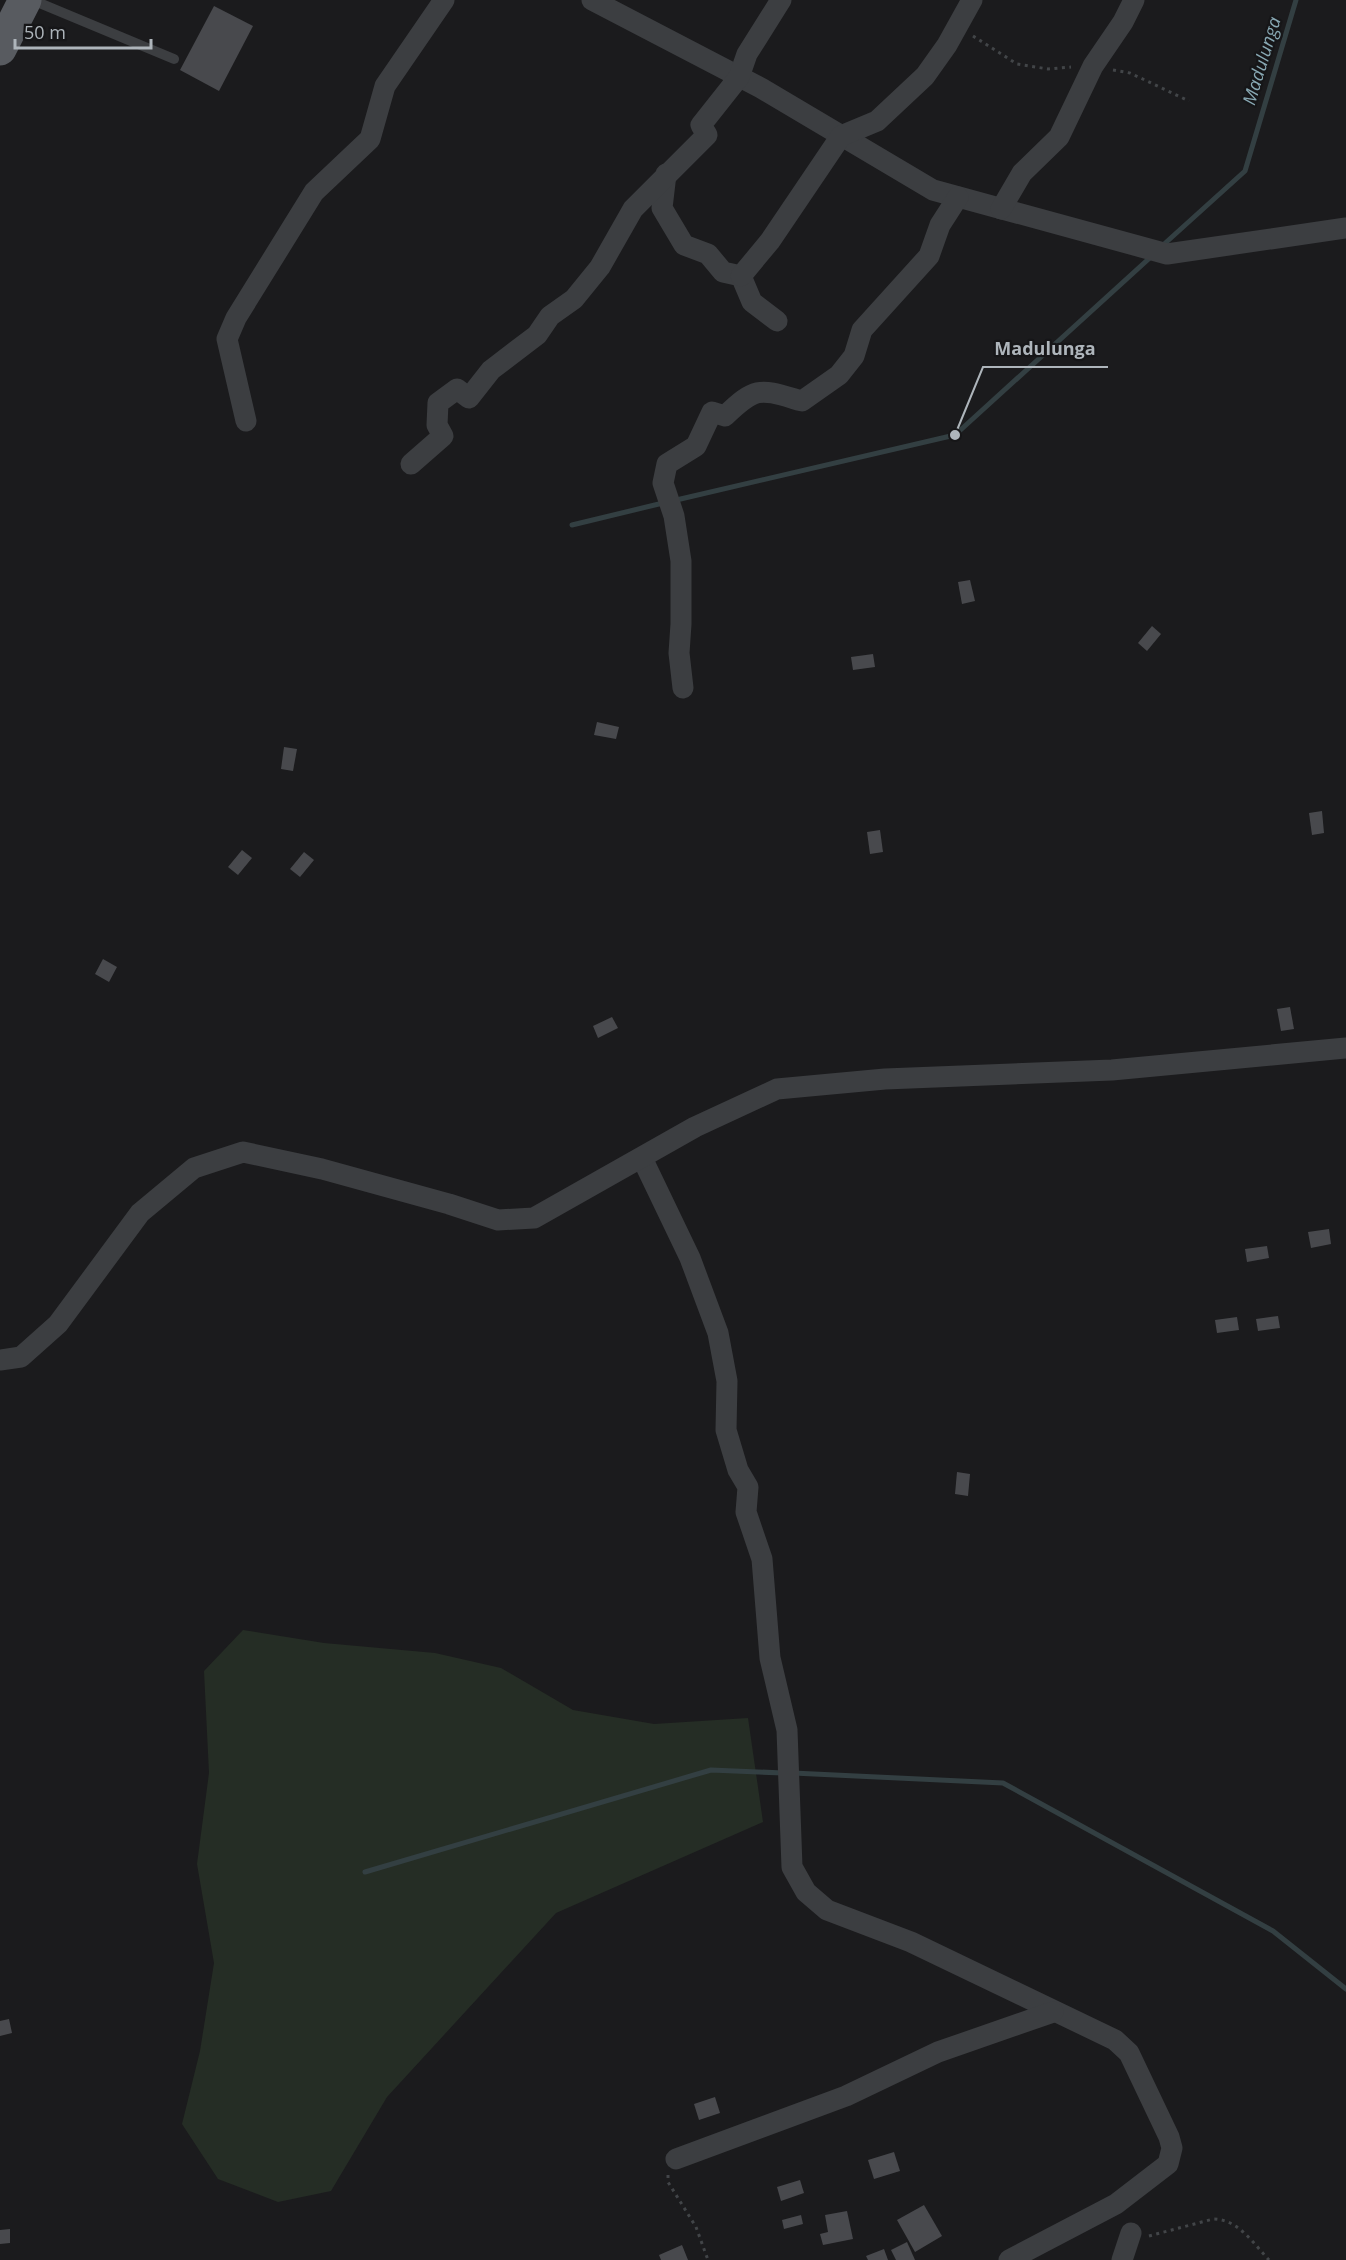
<svg xmlns="http://www.w3.org/2000/svg" width="1346" height="2260" font-family="'Open Sans',sans-serif">
	<style>
		.green { fill: #252d25 }
		.lines { fill: none; stroke-linecap: round; stroke-linejoin: round }
		.stream { stroke: #333f42; stroke-width: 5 }
		.building { fill: #48494d }
		.path { stroke: #424548; stroke-width: 3; stroke-dasharray: 3 4.5; stroke-linecap: butt }
		.service { stroke: #3c3e41; stroke-width: 10 }
		.minor { stroke: #3c3e41; stroke-width: 21 }
		.primary { stroke: #585b60; stroke-width: 33 }
		.labels { text-anchor: middle; stroke-width: 4.5; stroke-linejoin: round; paint-order: stroke }
		.water-label { font-size: 18px; font-style: italic; fill: #88a8b3; stroke: #161618 }
		.leader { fill: none; stroke: #aeb5bb; stroke-width: 2 }
		.callout-dot { fill: #aeb5bb; stroke: #161618; stroke-width: 2 }
		.callout-label { font-size: 18px; text-anchor: middle; font-weight: bold; fill: #aeb5bb; stroke: #161618; stroke-width: 4.5; stroke-linejoin: round; paint-order: stroke }
	</style>
	<rect width="100%" height="100%" fill="#1b1b1d"/>
	<polygon class="green" points="243,1630 324,1643 435,1653 501,1668 573,1710 654,1724 748,1718 763,1822 556,1913 387,2097 331,2191 278,2202 218,2179 182,2124 200,2051 214,1963 197,1864 209,1773 204,1671"/>
	<g class="lines">
		<g class="stream">
			<polyline points="1162,246 1245,171 1296,0"/>
			<polyline points="672,501 955,435 1153,255"/>
			<polyline points="572,525 663,503"/>
			<polyline points="793,1773 1003,1783 1273,1931 1346,1989"/>
			<polyline points="365,1872 711,1770 783,1773"/>
		</g>
	</g>
	<g class="building">
		<polygon points="214,6 253,26 219,91 180,70"/>
		<polygon points="970,580 975,601 962,604 958,582"/>
		<polygon points="1152,626 1161,634 1147,651 1138,643"/>
		<polygon points="873,654 875,667 853,670 851,657"/>
		<polygon points="597,722 619,727 616,739 594,735"/>
		<polygon points="284,747 297,749 293,771 281,769"/>
		<polygon points="1322,811 1324,833 1312,835 1309,813"/>
		<polygon points="880,830 883,852 870,854 867,832"/>
		<polygon points="242,850 252,858 238,875 228,867"/>
		<polygon points="304,852 314,860 300,877 290,869"/>
		<polygon points="103,959 117,967 109,982 95,974"/>
		<polygon points="1290,1007 1294,1029 1281,1031 1277,1009"/>
		<polygon points="612,1017 618,1028 598,1038 593,1026"/>
		<polygon points="1329,1229 1331,1244 1311,1248 1308,1232"/>
		<polygon points="1267,1246 1269,1258 1247,1262 1245,1249"/>
		<polygon points="1278,1316 1280,1328 1258,1331 1256,1319"/>
		<polygon points="1237,1317 1239,1330 1217,1333 1215,1320"/>
		<polygon points="957,1472 970,1474 968,1496 955,1494"/>
		<polygon points="9,2019 12,2033 0,2036 0,2021"/>
		<polygon points="715,2097 720,2113 699,2120 694,2104"/>
		<polygon points="894,2152 900,2171 874,2179 868,2160"/>
		<polygon points="800,2180 804,2193 781,2201 777,2187"/>
		<polygon points="924,2205 942,2236 915,2252 897,2220"/>
		<polygon points="847,2211 853,2239 823,2245 820,2234 828,2232 825,2215"/>
		<polygon points="801,2215 803,2224 784,2229 782,2220"/>
		<polygon points="10,2229 10,2243 0,2244 0,2230"/>
		<polygon points="907,2242 915,2260 896,2260 891,2250"/>
		<polygon points="682,2245 688,2260 661,2260 659,2255"/>
		<polygon points="884,2249 888,2260 868,2260 866,2256"/>
	</g>
	<g class="lines">
		<g class="path">
			<polyline points="973,36 1017,64 1048,69 1071,67"/>
			<polyline points="1113,70 1130,73 1189,101"/>
			<polyline points="668,2175 668,2182 696,2227 708,2260"/>
			<path d="M1149,2236L1213,2219C1238,2219 1253,2243 1269,2260"/>
		</g>
		<polyline class="service" points="32,0 174,59"/>
		<g class="minor">
			<polyline points="592,0 761,88 933,190 1167,254 1346,228"/>
			<polyline points="666,174 662,208 684,245 708,254 723,272 741,276 752,302 777,321"/>
			<polyline points="1001,209 1022,173 1059,137 1093,66 1123,22 1134,0"/>
			<polyline points="741,276 770,241 841,136 877,121 925,76 947,45 972,0"/>
			<polyline points="246,421 227,339 236,318 314,192 370,139 385,86 444,0"/>
			<polyline points="411,464 443,436 437,425 438,403 457,389 469,398 491,370 537,335 550,316 574,299 600,267 633,209 707,135 701,125 739,77 747,54 781,0"/>
			<path d="M683,688L679,653L681,624V561L674,516L663,483L667,464L696,446L712,412L725,416C757,385 760,389 802,401L839,375L854,356L862,330L929,256L940,225L958,197"/>
			<polyline points="642,1158 690,1258 718,1333 727,1381 726,1430 738,1470 748,1487 746,1512 762,1559 770,1658 787,1730 792,1867 806,1892 827,1910 911,1942 1115,2040 1129,2053 1169,2137 1172,2148 1168,2164 1116,2204 1009,2260"/>
			<polyline points="0,1360 21,1357 58,1324 140,1213 194,1168 243,1152 322,1169 449,1204 498,1220 534,1218 695,1127 777,1089 885,1079 1112,1070 1346,1048"/>
			<polyline points="676,2159 846,2096 938,2052 1053,2012"/>
			<polyline points="1122,2260 1131,2233"/>
		</g>
		<polyline class="primary" points="0,49 25,0"/>
	</g>
	<g class="labels">
		<g class="water-label">
			<text transform="translate(1262 61) rotate(-73)" y="6">Madulunga</text>
		</g>
	</g>
	<path class="leader" d="M955 435L983 367H1108"/>
	<circle class="callout-dot" cx="955" cy="435" r="6"/>
	<g class="callout-label">
		<text x="1045" y="355">Madulunga</text>
	</g>
	<path d="M15 39v9h136v-9" fill="none" stroke="#aeb5bb" stroke-width="3"/>
	<text x="24" y="39" font-size="18" fill="#aeb5bb" stroke="#161618" stroke-width="4.5" paint-order="stroke">50 m</text>
</svg>
